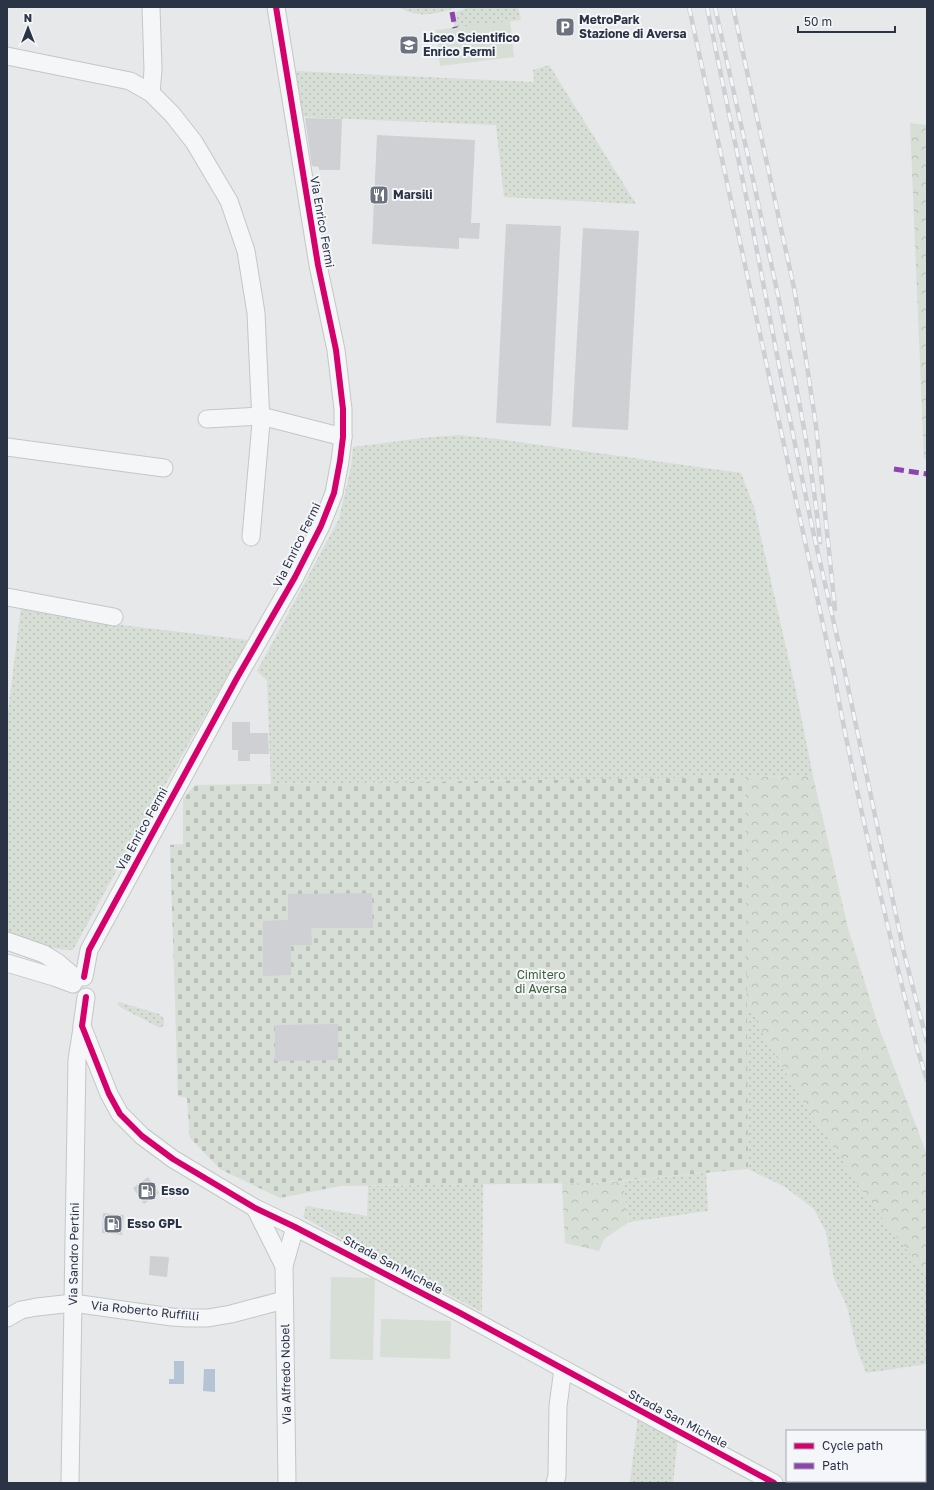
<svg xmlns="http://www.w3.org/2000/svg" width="934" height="1490" font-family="'Golos Text',sans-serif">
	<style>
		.grass { fill: url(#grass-dots) }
		.forest { fill: url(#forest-crowns) }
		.cemetery { fill: url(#cemetery-stones) }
		.garden { fill: #d6ded6 }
		.water { fill: #b4c4d5 }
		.building { fill: #ced0d3 }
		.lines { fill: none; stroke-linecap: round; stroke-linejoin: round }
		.minor-casing { stroke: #c4c6c8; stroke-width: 19 }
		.minor { stroke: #f5f6f7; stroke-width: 17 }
		.rail-casing { stroke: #cecfd2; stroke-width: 4.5 }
		.rail { stroke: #f4f6f9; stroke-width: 3; stroke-dasharray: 9; stroke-linecap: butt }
		.quiet { stroke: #8e44ad; stroke-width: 5; stroke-dasharray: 10 5; stroke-linecap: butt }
		.cycleway-casing { stroke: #f4f6f9; stroke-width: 8 }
		.cycleway { stroke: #d6006c; stroke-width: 6 }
		.labels { text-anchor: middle; stroke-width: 4; stroke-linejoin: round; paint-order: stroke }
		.poi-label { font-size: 12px; font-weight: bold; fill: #2b3445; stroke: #f4f6f9; text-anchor: start }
		.street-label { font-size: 12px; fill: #2b3445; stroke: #f4f6f9 }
		.park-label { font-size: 12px; fill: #3f6138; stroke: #f4f6f9 }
	</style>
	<defs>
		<pattern id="grass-dots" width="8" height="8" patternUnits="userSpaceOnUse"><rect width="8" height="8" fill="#d6ded6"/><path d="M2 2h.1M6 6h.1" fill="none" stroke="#b8bfb9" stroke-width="1.8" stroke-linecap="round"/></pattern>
		<pattern id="forest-crowns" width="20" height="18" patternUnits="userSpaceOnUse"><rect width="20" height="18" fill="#d6ded6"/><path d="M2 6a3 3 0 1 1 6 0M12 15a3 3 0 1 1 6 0" fill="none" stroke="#b8bfb9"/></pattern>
		<pattern id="cemetery-stones" width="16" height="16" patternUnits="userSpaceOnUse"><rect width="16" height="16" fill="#d6ded6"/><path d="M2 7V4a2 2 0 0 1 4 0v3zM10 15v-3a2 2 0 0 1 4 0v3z" fill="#b8bfb9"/></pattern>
	</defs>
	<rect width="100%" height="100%" fill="#e6e8ea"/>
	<g class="grass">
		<path d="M399,7H458C439,14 416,19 399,7Z"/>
		<polygon points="469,7 518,7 521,20 455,28 452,14"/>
		<polygon points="549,65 636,204 504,197 496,125 302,117 295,71 534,82 533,70"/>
		<polygon points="458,435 497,439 741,473 754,507 796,691 813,776 271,784 267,681 257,671 339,519 351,467 353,447 423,438"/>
		<path d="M21,607L121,625L248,640L124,857L73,950C51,950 27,942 7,933V720Z"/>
		<polygon points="746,999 765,1038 811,1114 870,1202 927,1276 927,1364 866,1373 856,1346 847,1307 834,1278 826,1232 814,1209 785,1187 748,1169"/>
		<polygon points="119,1002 159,1014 164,1019 164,1025 160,1028 120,1007 117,1003"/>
		<polygon points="706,1173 708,1211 629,1222 623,1181"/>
		<polygon points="483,1184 482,1312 354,1246 303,1217 306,1206 367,1216 368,1186"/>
		<polygon points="638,1415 678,1438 673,1483 630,1483"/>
	</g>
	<g class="forest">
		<polygon points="910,123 927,125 927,459 924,459"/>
		<polygon points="813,776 848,928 877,1022 927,1155 927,1276 870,1202 811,1114 765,1038 746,999 745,777"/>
		<polygon points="623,1181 629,1222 604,1239 599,1251 565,1243 562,1183 595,1183"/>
	</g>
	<polygon class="cemetery" points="745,777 748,1169 595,1183 340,1186 280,1198 220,1169 190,1138 187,1098 178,1096 170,845 183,844 183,799 195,785"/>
	<g class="garden">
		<polygon points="510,21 514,57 440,66 436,30"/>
		<polygon points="331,1277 375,1278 373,1360 330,1359"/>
		<polygon points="381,1319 451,1321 450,1359 380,1357"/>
	</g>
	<g class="water">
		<polygon points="174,1361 184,1361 184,1384 169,1384 169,1379 174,1379"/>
		<polygon points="204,1369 215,1369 215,1392 203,1391"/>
	</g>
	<g class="building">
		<polygon points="305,118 342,119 340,170 319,170 319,167 312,166"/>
		<polygon points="377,135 475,140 471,223 480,223 479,239 459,238 459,249 372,244"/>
		<polygon points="506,224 561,226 551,426 496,423"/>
		<polygon points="583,228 639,231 628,430 572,427"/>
		<polygon points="232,722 250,722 250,733 268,733 269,754 250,754 250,761 238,761 238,750 232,750"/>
		<polygon points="372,893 373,928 311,928 312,945 291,945 291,975 263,976 263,921 288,920 288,894"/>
		<polygon points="338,1024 338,1060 275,1061 275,1025"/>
		<polygon points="148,1177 159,1193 144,1204 133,1188"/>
		<polygon points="103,1213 124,1215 122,1235 102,1233"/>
		<polygon points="150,1256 169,1257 167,1277 149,1275"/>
	</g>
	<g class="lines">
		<defs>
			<g id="minor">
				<polyline points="151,7 153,70 151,93"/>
				<polyline points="7,56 130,81 151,93 172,114 194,142 229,201 246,251 256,313 261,423 251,537"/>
				<polyline points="207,419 261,416 343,437"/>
				<polyline points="7,447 164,468"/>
				<polyline points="7,597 114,617"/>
				<polyline points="7,941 44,954 57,962 77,979"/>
				<polyline points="7,963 54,977 73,984"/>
				<polyline points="84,977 89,950 237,678 295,577 321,526 334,493 340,461 343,437 343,409 336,350 318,265 276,7"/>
				<polyline points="86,997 82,1026 109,1094 120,1114 142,1136 173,1159 255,1208 295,1227 460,1313 774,1483"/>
				<polyline points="255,1208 284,1266"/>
				<polyline points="7,1318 21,1310 37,1307 73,1303 172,1317 188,1318 208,1318 231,1314 284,1300"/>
				<polyline points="70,1483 77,1060 82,1028"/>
				<polyline points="287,1483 284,1266 295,1227"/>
				<polyline points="555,1483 557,1476 558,1406 563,1369"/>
			</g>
		</defs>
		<use href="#minor" class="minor-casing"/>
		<use href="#minor" class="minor"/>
		<defs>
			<g id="rail">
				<path d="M689,7L834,675C857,800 887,924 917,1048L927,1080"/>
				<polyline points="707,7 752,225 782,381 813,531 841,654 904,953 927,1042"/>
				<path d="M715,7C737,105 758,202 779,300C795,380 812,460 820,542"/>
				<polyline points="733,7 794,288 804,346 816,426 835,609"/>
			</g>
		</defs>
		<use href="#rail" class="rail-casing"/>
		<use href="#rail" class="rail"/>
		<g class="quiet">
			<polyline points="452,12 455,28"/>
			<polyline points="894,469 927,474"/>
		</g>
		<defs>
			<g id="cycleway">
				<polyline points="84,977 89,950 237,678 295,577 321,526 334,493 340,461 343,437 343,409 336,350 318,265 276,7"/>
				<polyline points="86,997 82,1026 109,1094 120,1114 142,1136 173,1159 255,1208 295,1227 460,1313 774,1483"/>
			</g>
		</defs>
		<use href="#cycleway" class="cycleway-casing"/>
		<use href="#cycleway" class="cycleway"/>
	</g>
	<defs>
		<symbol id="parking-square" viewBox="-11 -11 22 22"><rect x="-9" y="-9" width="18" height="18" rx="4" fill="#6c737f" stroke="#f4f6f9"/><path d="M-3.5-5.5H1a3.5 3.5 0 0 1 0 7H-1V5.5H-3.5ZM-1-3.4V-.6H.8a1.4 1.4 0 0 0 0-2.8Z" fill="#fff"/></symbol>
		<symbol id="school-square" viewBox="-11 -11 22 22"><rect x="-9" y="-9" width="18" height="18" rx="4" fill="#6c737f" stroke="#f4f6f9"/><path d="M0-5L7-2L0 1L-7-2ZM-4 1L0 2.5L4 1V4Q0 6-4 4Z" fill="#fff"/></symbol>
		<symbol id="restaurant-square" viewBox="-11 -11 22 22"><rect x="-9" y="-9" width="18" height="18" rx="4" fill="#6c737f" stroke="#f4f6f9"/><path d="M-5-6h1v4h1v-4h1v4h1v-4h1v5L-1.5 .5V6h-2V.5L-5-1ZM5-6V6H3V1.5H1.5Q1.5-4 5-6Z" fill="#fff"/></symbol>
		<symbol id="fuel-square" viewBox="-11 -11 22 22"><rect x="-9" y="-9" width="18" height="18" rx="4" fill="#6c737f" stroke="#f4f6f9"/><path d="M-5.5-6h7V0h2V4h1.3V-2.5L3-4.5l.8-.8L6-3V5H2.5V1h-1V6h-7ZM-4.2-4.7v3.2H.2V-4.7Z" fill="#fff"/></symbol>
	</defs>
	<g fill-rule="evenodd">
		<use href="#parking-square" x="554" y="16" width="22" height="22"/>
		<use href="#school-square" x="398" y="34" width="22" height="22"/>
		<use href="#restaurant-square" x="368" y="184" width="22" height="22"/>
		<use href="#fuel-square" x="136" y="1180" width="22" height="22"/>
		<use href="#fuel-square" x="102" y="1213" width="22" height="22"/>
	</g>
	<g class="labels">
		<g class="poi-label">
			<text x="579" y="24">MetroPark<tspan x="579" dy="14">Stazione di Aversa</tspan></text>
			<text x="423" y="42">Liceo Scientifico<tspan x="423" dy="14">Enrico Fermi</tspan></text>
			<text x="393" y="199">Marsili</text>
			<text x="161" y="1195">Esso</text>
			<text x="127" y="1228">Esso GPL</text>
		</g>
		<g class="street-label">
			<text transform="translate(322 222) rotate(80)" y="4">Via Enrico Fermi</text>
			<text transform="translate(297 545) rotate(-64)" y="4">Via Enrico Fermi</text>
			<text transform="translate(142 829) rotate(-61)" y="4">Via Enrico Fermi</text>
			<text transform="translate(74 1254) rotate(-89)" y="4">Via Sandro Pertini</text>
			<text transform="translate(393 1265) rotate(28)" y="4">Strada San Michele</text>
			<text transform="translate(145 1311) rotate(6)" y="4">Via Roberto Ruffilli</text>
			<text transform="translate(286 1374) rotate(-91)" y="4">Via Alfredo Nobel</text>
			<text transform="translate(678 1419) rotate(28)" y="4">Strada San Michele</text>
		</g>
		<g class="park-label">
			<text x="541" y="979">Cimitero<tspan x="541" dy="14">di Aversa</tspan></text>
		</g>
	</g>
	<rect width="934" height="1490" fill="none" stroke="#2b3445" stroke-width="16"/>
	<rect x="786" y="1430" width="140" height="52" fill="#f4f6f9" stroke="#a4a8b1"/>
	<rect x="794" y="1443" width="20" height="6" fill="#d6006c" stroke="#a4a8b1"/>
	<text x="822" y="1450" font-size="12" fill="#2b3445">Cycle path</text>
	<rect x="794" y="1463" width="20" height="6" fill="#8e44ad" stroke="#a4a8b1"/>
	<text x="822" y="1470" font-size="12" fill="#2b3445">Path</text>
	<g transform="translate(28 28)" stroke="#f4f6f9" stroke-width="3" paint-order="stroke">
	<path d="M0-3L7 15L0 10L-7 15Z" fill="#2b3445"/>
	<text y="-6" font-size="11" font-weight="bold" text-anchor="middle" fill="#2b3445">N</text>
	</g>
	<path d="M798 26v6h97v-6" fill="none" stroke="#2b3445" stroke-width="2"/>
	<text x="804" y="26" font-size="12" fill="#2b3445" stroke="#f4f6f9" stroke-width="3" paint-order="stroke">50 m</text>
</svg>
